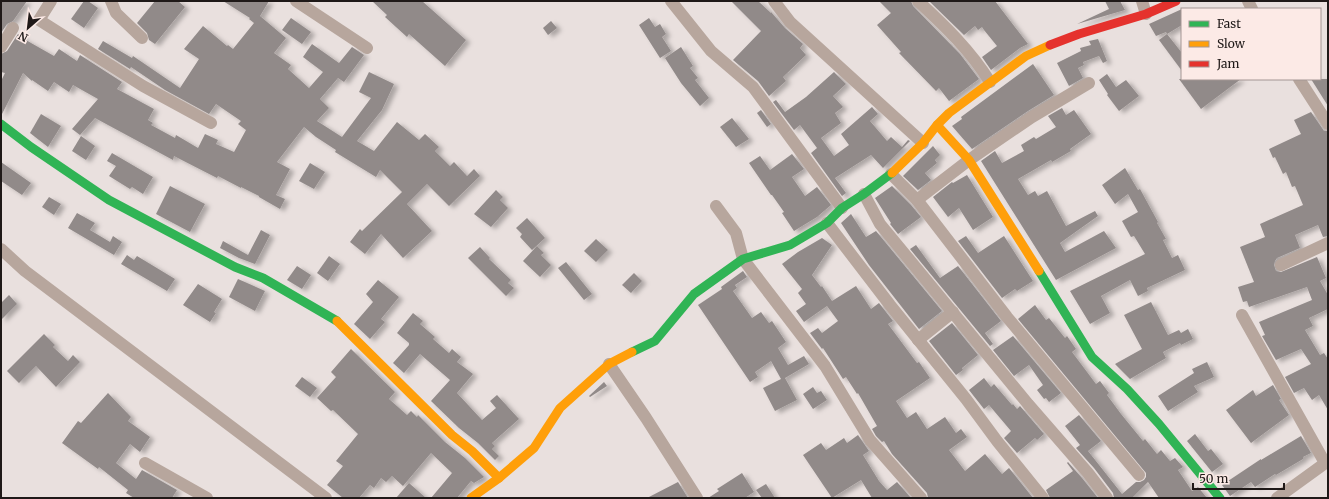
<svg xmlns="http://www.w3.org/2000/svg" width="1329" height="499" font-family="Merriweather,serif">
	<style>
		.building { fill: #918a89; filter: url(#shadow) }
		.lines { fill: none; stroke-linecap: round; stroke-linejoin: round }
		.street { stroke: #b7a69d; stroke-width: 12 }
		.fast { stroke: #30b455; stroke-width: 9 }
		.slow { stroke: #ff9f0a; stroke-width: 9 }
		.jam { stroke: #e5322d; stroke-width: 9 }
	</style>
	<defs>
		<filter id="shadow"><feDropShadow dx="4.5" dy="2.5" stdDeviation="2" flood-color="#0004"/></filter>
	</defs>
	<rect width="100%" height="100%" fill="#e9e0de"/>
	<g class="building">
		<polygon points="1,1 27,1 13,21 7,24 1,33"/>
		<polygon points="84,1 88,1 98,8 84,28 71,19"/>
		<polygon points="155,1 178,1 185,7 155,44 149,40 147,33 137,23"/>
		<polygon points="223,1 269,1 260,16 286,38 274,53 291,65 288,69 309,88 323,72 303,57 312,44 339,63 352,47 364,55 344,82 338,78 320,99 329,108 317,121 342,137 371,98 359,92 369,72 394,84 382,110 357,141 374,151 397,122 419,140 425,134 439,147 435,151 450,166 454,162 467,176 474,169 480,176 449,206 427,184 407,204 432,231 403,258 381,234 365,254 350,242 360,229 362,231 402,192 380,170 376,177 335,152 336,150 316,137 304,127 277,162 290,169 276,195 285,199 280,209 259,197 259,196 241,187 241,188 218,176 217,178 174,156 173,160 95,118 80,135 72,129 98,99 73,85 69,92 54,82 48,91 32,80 32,81 23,73 2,114 1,114 1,81 5,73 1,72 1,54 7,51 18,34 24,39 54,56 59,49 77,61 80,55 122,82 117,89 154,109 148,120 153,123 151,125 175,138 176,135 198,148 205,134 218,140 216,144 234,152 246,130 238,124 241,121 216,104 209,114 165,90 131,67 130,69 98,49 103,41 132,58 133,56 180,88 199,59 184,49 203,26 227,46 228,45 233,49 254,23 249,19 250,18"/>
		<polygon points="372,1 422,1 466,40 445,66 409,34 407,37 385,17 387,15"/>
		<polygon points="731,1 758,1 771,13 771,12 785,28 803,44 800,48 806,55 783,77 786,81 769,96 758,81 733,60 761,31"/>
		<polygon points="879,1 911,1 913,6 960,54 979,79 949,101 939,88 936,91 899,53 901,52 877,25 891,13"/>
		<polygon points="929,1 995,1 1028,44 1020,48 991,70 982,57 997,46 984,30 982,27 978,30 975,26 964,35"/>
		<polygon points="1105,1 1120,1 1125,10 1077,24 1109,9"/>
		<polygon points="1182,9 1182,25 1167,34 1166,32 1156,36 1149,24"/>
		<polygon points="291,18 311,32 302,44 282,30"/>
		<polygon points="649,18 655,27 660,24 666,34 662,37 671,51 660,58 639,25"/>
		<polygon points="551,21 557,28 548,35 543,28"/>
		<polygon points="1167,34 1182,53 1182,71 1159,40"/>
		<polygon points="1098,39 1107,61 1103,63 1099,56 1083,62 1084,65 1078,68 1083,78 1069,86 1057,63 1081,51 1080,48 1091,45 1089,41"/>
		<polygon points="681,47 693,66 690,68 698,78 695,80 709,98 700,106 681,83 665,58"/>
		<polygon points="1033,64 1054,95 1028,111 972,149 952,126 962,119 961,117"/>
		<polygon points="834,72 846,84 833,96 843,107 835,113 841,123 821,138 834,156 849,145 841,134 872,107 878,114 870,121 887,141 891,137 902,147 908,140 910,141 883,168 871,155 835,178 846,193 842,196 811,153 817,148 800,125 794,130 773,102 776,100 785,112 806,97"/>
		<polygon points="1107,74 1116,87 1126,80 1139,96 1119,111 1107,95 1108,94 1099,80"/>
		<polygon points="1179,79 1241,79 1201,109"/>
		<polygon points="1311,79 1328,79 1328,106"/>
		<polygon points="1062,108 1066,115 1074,110 1091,134 1070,149 1071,151 1052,162 1051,160 1018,179 1028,195 1035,191 1038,196 1047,191 1066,226 1095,211 1098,216 1060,243 1065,252 1104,231 1116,248 1056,280 981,161 995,151 1002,163 1024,151 1021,145 1034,137 1036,139 1056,127 1048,116"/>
		<polygon points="761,110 771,124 767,127 757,113"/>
		<polygon points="1311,112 1322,128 1324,131 1328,131 1328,236 1323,237 1318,225 1295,235 1300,248 1277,258 1275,261 1274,265 1276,271 1281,272 1317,257 1326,278 1320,281 1328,295 1328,309 1309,318 1313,326 1305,330 1320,355 1324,353 1328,359 1328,410 1319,395 1312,400 1304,388 1294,393 1285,377 1311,364 1301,349 1276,360 1262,336 1265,335 1259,322 1312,300 1307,287 1249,307 1247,301 1243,302 1238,287 1254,282 1240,247 1265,237 1260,224 1303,205 1295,186 1292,187 1286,172 1283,174 1275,157 1273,158 1269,149 1301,134 1294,120"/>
		<polygon points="41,114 61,126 48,147 30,133"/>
		<polygon points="732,118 749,139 736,147 720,127"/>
		<polygon points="81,136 95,146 86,160 72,151"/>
		<polygon points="933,146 940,155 935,160 937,163 925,173 931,180 918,190 903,176"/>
		<polygon points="112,153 153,177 143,194 132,187 130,189 109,176 116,166 107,161"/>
		<polygon points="792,154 804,169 792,177 805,196 817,187 831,205 817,217 794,231 782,213 784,212 772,195 771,195 749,163 760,156 770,170"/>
		<polygon points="1,162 31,183 22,195 1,181"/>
		<polygon points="310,163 325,172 314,189 299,181"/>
		<polygon points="1125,168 1138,190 1140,189 1158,222 1157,223 1166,239 1163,240 1172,258 1178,255 1185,270 1147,288 1148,291 1138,296 1130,280 1101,296 1110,313 1090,324 1070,291 1145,254 1134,236 1131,237 1122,221 1138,212 1128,194 1115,204 1102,185"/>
		<polygon points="967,175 993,217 973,230 959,208 948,217 933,197 952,182 953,183"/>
		<polygon points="170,186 205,204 190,232 156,214"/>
		<polygon points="892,186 911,205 921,217 898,234 890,224 891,223 875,198"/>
		<polygon points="496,190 503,197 500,200 508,208 491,227 474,214"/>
		<polygon points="49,197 61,204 54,215 42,207"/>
		<polygon points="77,213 95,223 90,230 110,242 113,236 122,242 114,255 68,228"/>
		<polygon points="851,214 866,237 876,231 942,311 919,329 869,265 841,223"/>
		<polygon points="527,218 545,238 532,250 520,237 522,234 516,228"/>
		<polygon points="261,230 270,235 255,264 239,258 220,248 223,241 248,255"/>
		<polygon points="966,236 978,253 1004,236 1033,281 1017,291 1015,289 1002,298 958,241"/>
		<polygon points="822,238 832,245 812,275 821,287 822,286 832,301 856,286 871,309 879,303 893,321 888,324 917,363 919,362 930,378 896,401 907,418 916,412 927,429 945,417 956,433 961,429 967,437 949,450 965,471 985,454 1002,474 1009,468 1033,498 928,498 927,493 892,454 884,441 882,442 876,436 872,429 877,426 858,393 857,394 846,377 843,379 823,348 822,349 810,333 818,328 822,333 838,321 827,306 804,322 796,311 806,304 798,293 802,289 782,264 798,252"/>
		<polygon points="596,239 608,250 596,262 584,251"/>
		<polygon points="916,245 940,278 958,266 1001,321 985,333 993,344 990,346 910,249"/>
		<polygon points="537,246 544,253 541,255 551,265 540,277 523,261"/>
		<polygon points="480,247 490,258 489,259 511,280 508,283 514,288 506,296 468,258"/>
		<polygon points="127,255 134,260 137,256 175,279 167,291 121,264"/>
		<polygon points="329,256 340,264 328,281 317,273"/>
		<polygon points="566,262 592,294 584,300 558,268"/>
		<polygon points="297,266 311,275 302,289 287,280"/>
		<polygon points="743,271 747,277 735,285 737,288 733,291 752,318 761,312 769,323 772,321 786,342 778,348 788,365 804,356 809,364 785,378 797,400 775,411 763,388 781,379 771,361 755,372 758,377 750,382 698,305 722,289 721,287"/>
		<polygon points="634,273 642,281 631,293 622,285"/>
		<polygon points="238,279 265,291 255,311 229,297"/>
		<polygon points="378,280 399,297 381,319 385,322 370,339 354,324 373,302 366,294"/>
		<polygon points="198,284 222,299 214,312 216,313 210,322 183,305"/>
		<polygon points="9,295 17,304 1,320 1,303"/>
		<polygon points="1151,302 1168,335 1179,330 1181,333 1188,329 1193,339 1181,345 1180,343 1163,352 1166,358 1130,379 1115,364 1142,349 1124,315"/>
		<polygon points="1035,305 1046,320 1049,318 1065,338 1067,336 1076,349 1072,352 1096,384 1100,381 1109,393 1107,395 1121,414 1143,441 1145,439 1157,454 1161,450 1170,461 1175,458 1183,467 1178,470 1192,491 1198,487 1207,498 1159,498 1148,482 1132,498 1114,498 1113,493 1094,468 1076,448 1080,445 1065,426 1079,415 1101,441 1088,451 1122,494 1136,482 1140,482 1144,480 1146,477 1146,473 1018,319"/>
		<polygon points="413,313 423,321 420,324 435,337 433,339 449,353 452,349 461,357 457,362 473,374 457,393 482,420 496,408 490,401 497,395 519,419 492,443 495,446 492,449 499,456 495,460 478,443 459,428 431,401 450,380 420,354 404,373 393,363 409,345 409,343 397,333"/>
		<polygon points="952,323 978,355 962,368 963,370 956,375 929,341"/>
		<polygon points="44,334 55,345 53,347 68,361 73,355 80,362 56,387 36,366 19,383 7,371"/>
		<polygon points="1013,336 1061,393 1049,402 1046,398 1044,399 1037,390 1043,385 1029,365 1014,376 993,350"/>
		<polygon points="351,349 395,392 389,399 407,415 411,411 417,417 418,415 445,442 465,458 484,477 474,483 471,481 457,498 431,498 452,473 431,453 403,486 392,476 386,482 381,478 374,488 370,485 359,498 343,498 327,485 343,466 336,461 358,434 333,410 331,411 317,398 336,377 331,372"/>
		<polygon points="1207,362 1214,377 1194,386 1198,392 1168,411 1158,396 1194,373 1192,369"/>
		<polygon points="302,377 317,388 310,397 295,386"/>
		<polygon points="984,378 991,387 994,384 1012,405 1013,404 1017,409 1020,406 1044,434 1037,440 1035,438 1017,453 1004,438 1011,431 989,405 984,409 969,390"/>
		<polygon points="604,382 607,386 590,397 589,396"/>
		<polygon points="1273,385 1281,399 1279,400 1289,415 1251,443 1226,410 1253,390 1256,396"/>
		<polygon points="813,387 817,393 821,391 827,400 813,409 803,394"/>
		<polygon points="108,393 131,417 128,421 150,437 140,452 130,444 116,463 136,479 142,470 177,490 172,498 134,498 126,493 128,490 99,467 98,469 62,443 78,421 81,423"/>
		<polygon points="1195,434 1208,451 1211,449 1223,464 1212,472 1187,441"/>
		<polygon points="858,435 869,451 863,455 879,481 887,490 897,482 911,498 872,498 861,480 832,498 803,455 821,443 826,450 844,438 847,443"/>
		<polygon points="1301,436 1311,453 1303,457 1303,459 1276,475 1275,474 1255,487 1251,482 1230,496 1222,485 1261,459 1261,460"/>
		<polygon points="1068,462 1082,478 1098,498 1050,498 1046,490 1073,471 1067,463"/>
		<polygon points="742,473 754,492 745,498 708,498 719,491 717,489"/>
		<polygon points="678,482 688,498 647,498"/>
		<polygon points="409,483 426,498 396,498"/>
		<polygon points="766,484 775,498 762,498 756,490"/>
	</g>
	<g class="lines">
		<g class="street">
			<polyline points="51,1 39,20 143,86 211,123"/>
			<polyline points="111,1 116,13 142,38"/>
			<polyline points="296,1 367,48"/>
			<polyline points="671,1 711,51 753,87 842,208"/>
			<polyline points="774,1 790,22 923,143"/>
			<path d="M918,1C945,26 971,51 990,82"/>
			<polyline points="1142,1 1146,14"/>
			<polyline points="1248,1 1252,9"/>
			<polyline points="1,47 13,28"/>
			<polyline points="1299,79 1328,124"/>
			<polyline points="891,174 917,200 1007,317 1139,475"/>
			<polyline points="864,194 880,224 1028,404 1088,473 1107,498"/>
			<polyline points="917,200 969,160 1032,117 1089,83"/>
			<polyline points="716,206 736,233 743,259 825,366 870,440 921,498"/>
			<polyline points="827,223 890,305 966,399 997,441 1043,498"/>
			<polyline points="1,249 25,271 326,498"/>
			<polyline points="1281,265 1328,243"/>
			<polyline points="1242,315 1325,463"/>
			<polyline points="918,340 953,312"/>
			<polyline points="609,364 646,418 697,498"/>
			<polyline points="145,463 207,498"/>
			<polyline points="1277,498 1328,461"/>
		</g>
		<g class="fast">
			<polyline points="1,124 31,147 109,200 235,267 263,278 337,321"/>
			<polyline points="1039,271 1092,357 1127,389 1159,424 1220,498"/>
			<polyline points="632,352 655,341 694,294 743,259 790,245 827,223 842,208 864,194 892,173"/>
		</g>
		<g class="slow">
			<polyline points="937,125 969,160 1039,271"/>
			<polyline points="892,173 923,143 937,125 949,113 1026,56 1050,45"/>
			<polyline points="337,321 452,435 472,451 499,478"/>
			<polyline points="471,498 499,478 534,448 560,408 609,364 632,352"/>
		</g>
		<polyline class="jam" points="1050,45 1079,34 1146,14 1176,1"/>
	</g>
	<rect width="1329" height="499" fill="none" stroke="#1f1918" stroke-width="4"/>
	<rect x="1181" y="8" width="140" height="72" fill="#fceae6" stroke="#a49694"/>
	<rect x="1189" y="21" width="20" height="6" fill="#30b455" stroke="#a49694"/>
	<text x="1217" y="28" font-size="12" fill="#1f1918">Fast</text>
	<rect x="1189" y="41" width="20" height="6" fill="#ff9f0a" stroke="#a49694"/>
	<text x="1217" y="48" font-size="12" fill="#1f1918">Slow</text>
	<rect x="1189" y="61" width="20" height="6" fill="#e5322d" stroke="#a49694"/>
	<text x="1217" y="68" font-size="12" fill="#1f1918">Jam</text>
	<g transform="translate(28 28) rotate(208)" stroke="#fceae6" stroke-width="3" paint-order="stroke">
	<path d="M0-3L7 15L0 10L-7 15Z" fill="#1f1918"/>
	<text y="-6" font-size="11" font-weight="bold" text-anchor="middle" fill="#1f1918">N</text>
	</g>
	<path d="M1193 483v6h91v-6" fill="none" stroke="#1f1918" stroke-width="2"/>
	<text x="1199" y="483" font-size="12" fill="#1f1918" stroke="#fceae6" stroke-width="3" paint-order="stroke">50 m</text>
</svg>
